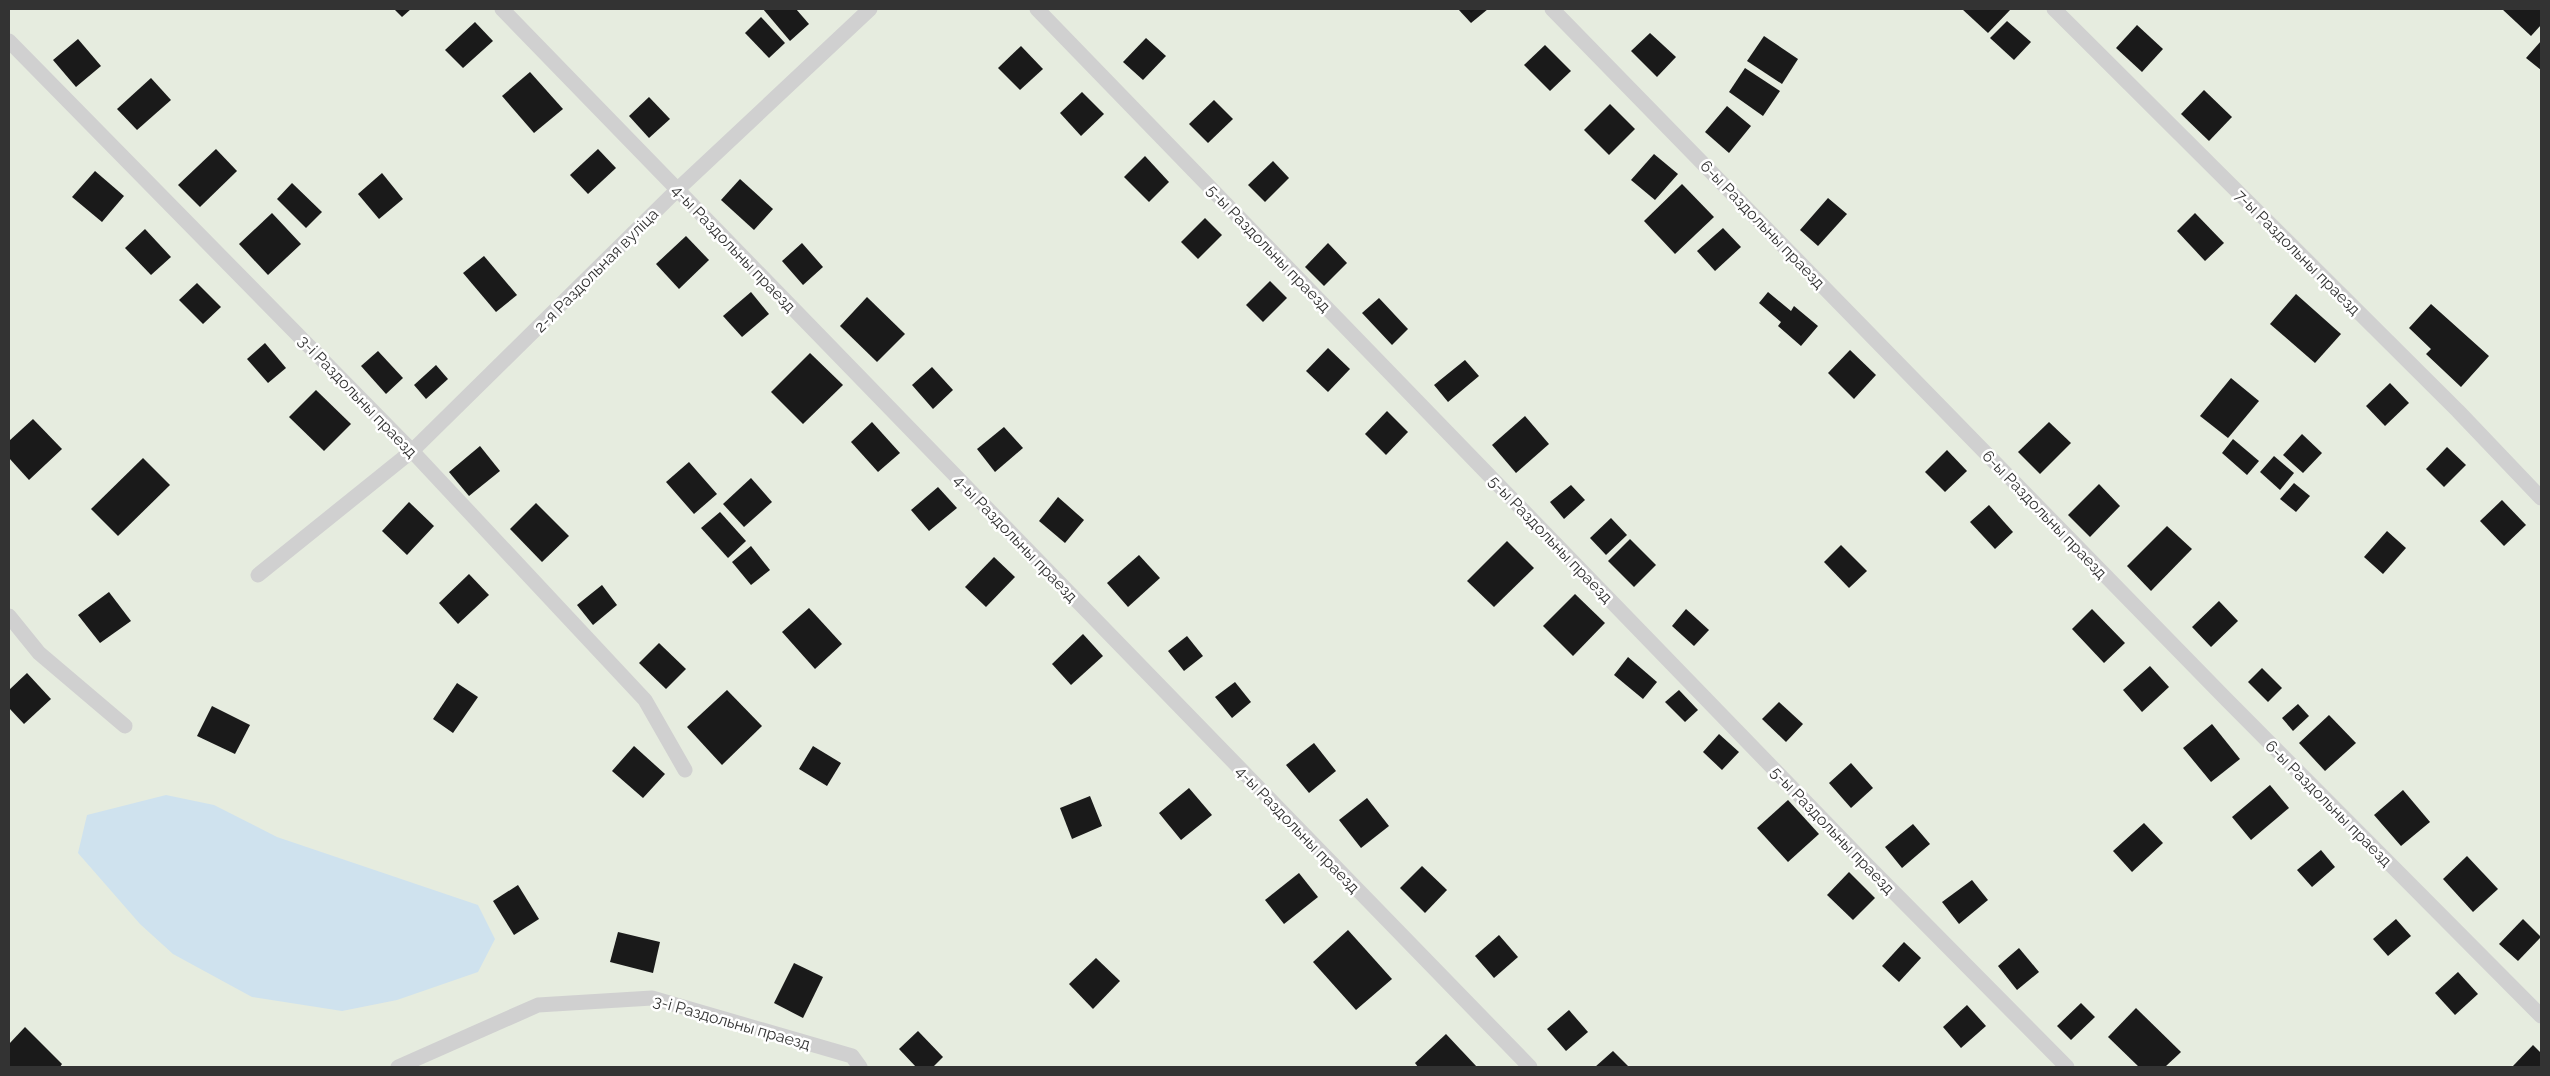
<svg xmlns="http://www.w3.org/2000/svg" width="2550" height="1076" font-family="Raleway,sans-serif">
	<style>
		.green { fill: #e6ecdf }
		.water { fill: #cfe2ee }
		.building { fill: #1a1a1a }
		.lines { fill: none; stroke-linecap: round; stroke-linejoin: round }
		.lane { stroke: #d0d0d0; stroke-width: 15 }
		.labels { text-anchor: middle; stroke-width: 5; stroke-linejoin: round; paint-order: stroke }
		.street-label { font-size: 16px; fill: #333; stroke: #fff }
	</style>
	<rect width="100%" height="100%" fill="#fff"/>
	<rect class="green" x="9" y="9" width="2532" height="1058"/>
	<polygon class="water" points="166,795 214,805 277,837 478,905 495,939 478,972 397,1000 342,1011 252,997 173,954 140,924 78,853 87,815"/>
	<g class="building">
		<polygon points="394,9 411,9 402,17"/>
		<polygon points="763,9 796,9 809,24 790,41"/>
		<polygon points="1458,9 1488,9 1471,23"/>
		<polygon points="1962,9 2011,9 1988,33"/>
		<polygon points="2502,9 2541,9 2541,25 2531,36"/>
		<polygon points="761,17 785,43 769,58 745,33"/>
		<polygon points="2007,21 2031,42 2014,60 1990,38"/>
		<polygon points="475,22 493,41 463,68 445,50"/>
		<polygon points="2137,25 2163,49 2142,72 2116,48"/>
		<polygon points="1650,33 1676,57 1657,77 1631,51"/>
		<polygon points="1764,36 1798,59 1782,84 1747,61"/>
		<polygon points="1146,38 1166,56 1143,80 1123,62"/>
		<polygon points="78,39 101,66 76,87 53,60"/>
		<polygon points="2541,41 2541,70 2526,58"/>
		<polygon points="1545,45 1571,71 1550,91 1524,65"/>
		<polygon points="1021,46 1043,69 1020,90 998,68"/>
		<polygon points="1745,68 1780,91 1763,116 1729,92"/>
		<polygon points="530,72 563,109 534,133 502,96"/>
		<polygon points="151,78 171,100 137,130 117,109"/>
		<polygon points="2204,90 2232,117 2209,141 2181,114"/>
		<polygon points="1082,92 1104,114 1081,136 1060,113"/>
		<polygon points="649,97 670,119 649,138 629,116"/>
		<polygon points="1214,100 1233,119 1208,143 1189,124"/>
		<polygon points="1610,104 1635,129 1609,155 1584,130"/>
		<polygon points="1727,106 1751,126 1729,153 1705,132"/>
		<polygon points="216,149 237,171 200,207 178,185"/>
		<polygon points="598,149 616,168 588,194 570,175"/>
		<polygon points="1654,154 1678,174 1655,200 1631,180"/>
		<polygon points="1145,156 1169,182 1149,202 1124,177"/>
		<polygon points="1273,161 1289,178 1265,202 1248,185"/>
		<polygon points="95,171 124,196 102,222 72,197"/>
		<polygon points="382,173 403,199 379,219 358,194"/>
		<polygon points="740,179 773,209 754,230 721,200"/>
		<polygon points="292,183 322,212 306,228 277,199"/>
		<polygon points="1682,184 1714,217 1675,254 1644,221"/>
		<polygon points="1828,198 1847,214 1818,246 1800,230"/>
		<polygon points="272,213 301,244 268,275 239,244"/>
		<polygon points="2195,213 2224,243 2205,261 2177,231"/>
		<polygon points="1205,218 1222,235 1198,259 1181,242"/>
		<polygon points="1723,228 1741,247 1715,271 1697,251"/>
		<polygon points="145,229 171,257 151,275 125,248"/>
		<polygon points="686,236 709,260 679,289 656,264"/>
		<polygon points="802,243 823,267 803,285 782,261"/>
		<polygon points="1328,243 1347,263 1324,286 1305,267"/>
		<polygon points="484,256 517,295 496,312 463,273"/>
		<polygon points="1270,281 1287,298 1263,322 1246,305"/>
		<polygon points="197,283 221,307 203,324 179,300"/>
		<polygon points="751,292 769,314 742,337 723,316"/>
		<polygon points="1768,292 1791,311 1794,306 1818,326 1801,346 1778,326 1781,322 1759,303"/>
		<polygon points="2296,294 2341,334 2315,363 2270,324"/>
		<polygon points="867,297 905,334 877,362 840,326"/>
		<polygon points="1379,298 1408,329 1392,345 1362,313"/>
		<polygon points="2431,304 2489,356 2461,387 2426,354 2431,349 2409,328"/>
		<polygon points="265,343 286,368 268,383 247,359"/>
		<polygon points="1328,348 1350,369 1328,392 1306,371"/>
		<polygon points="1850,350 1876,375 1854,399 1828,373"/>
		<polygon points="378,351 403,378 386,394 361,366"/>
		<polygon points="810,353 843,385 803,424 771,392"/>
		<polygon points="1465,360 1479,376 1448,402 1434,385"/>
		<polygon points="436,365 448,379 426,399 414,385"/>
		<polygon points="932,367 953,390 933,409 912,385"/>
		<polygon points="2231,378 2259,401 2228,438 2200,416"/>
		<polygon points="2390,383 2409,403 2385,426 2366,406"/>
		<polygon points="316,390 351,424 324,451 289,417"/>
		<polygon points="1387,411 1408,432 1386,455 1365,434"/>
		<polygon points="1525,416 1549,444 1516,473 1492,445"/>
		<polygon points="33,419 62,449 29,480 9,458 9,441"/>
		<polygon points="872,422 900,453 878,472 851,442"/>
		<polygon points="2049,422 2071,443 2040,474 2018,452"/>
		<polygon points="1004,427 1023,448 995,472 977,449"/>
		<polygon points="2302,434 2322,453 2303,473 2283,455"/>
		<polygon points="2233,439 2259,461 2247,475 2222,453"/>
		<polygon points="480,446 500,471 469,496 449,472"/>
		<polygon points="2447,447 2466,465 2444,487 2426,469"/>
		<polygon points="1947,450 1967,471 1945,492 1925,472"/>
		<polygon points="2274,456 2294,473 2280,490 2260,472"/>
		<polygon points="143,458 170,485 118,536 91,509"/>
		<polygon points="689,462 717,494 694,514 666,482"/>
		<polygon points="751,478 772,502 744,527 723,504"/>
		<polygon points="2294,483 2310,496 2296,512 2280,499"/>
		<polygon points="2099,484 2120,506 2090,537 2068,515"/>
		<polygon points="1571,485 1585,500 1564,519 1550,502"/>
		<polygon points="938,487 957,508 929,531 911,510"/>
		<polygon points="1058,497 1084,520 1065,543 1039,521"/>
		<polygon points="2502,500 2526,525 2504,546 2480,521"/>
		<polygon points="409,502 434,526 407,555 382,531"/>
		<polygon points="536,503 569,536 542,562 510,529"/>
		<polygon points="1989,505 2013,532 1995,549 1970,522"/>
		<polygon points="720,512 746,541 728,558 701,528"/>
		<polygon points="1611,518 1627,535 1606,555 1590,538"/>
		<polygon points="2167,526 2192,549 2151,591 2127,566"/>
		<polygon points="2387,531 2406,548 2383,574 2364,557"/>
		<polygon points="1630,539 1656,565 1634,587 1608,561"/>
		<polygon points="1507,541 1534,568 1494,607 1467,581"/>
		<polygon points="1841,545 1867,571 1849,588 1824,562"/>
		<polygon points="751,546 770,570 751,585 732,562"/>
		<polygon points="1139,555 1160,578 1128,607 1107,583"/>
		<polygon points="994,557 1015,577 986,607 965,587"/>
		<polygon points="469,574 489,595 458,624 439,603"/>
		<polygon points="602,585 617,605 593,625 577,605"/>
		<polygon points="109,592 131,621 100,643 78,615"/>
		<polygon points="1575,594 1605,623 1573,656 1543,626"/>
		<polygon points="2219,601 2238,621 2211,647 2192,627"/>
		<polygon points="809,608 842,644 815,669 782,632"/>
		<polygon points="1686,609 1709,630 1694,646 1672,626"/>
		<polygon points="2092,609 2125,643 2104,663 2072,629"/>
		<polygon points="1083,634 1103,656 1071,685 1052,664"/>
		<polygon points="1187,636 1203,656 1184,671 1168,651"/>
		<polygon points="659,643 686,669 666,689 639,663"/>
		<polygon points="1628,657 1657,682 1643,699 1614,675"/>
		<polygon points="2150,666 2169,687 2142,712 2123,690"/>
		<polygon points="2262,668 2282,688 2268,702 2248,682"/>
		<polygon points="27,673 51,699 24,724 9,708 9,690"/>
		<polygon points="1235,682 1251,702 1232,718 1215,697"/>
		<polygon points="457,683 478,697 453,733 433,719"/>
		<polygon points="727,690 762,726 722,765 687,727"/>
		<polygon points="1679,690 1698,710 1685,722 1665,702"/>
		<polygon points="1779,702 1803,724 1786,742 1762,719"/>
		<polygon points="2298,704 2309,716 2293,731 2282,718"/>
		<polygon points="212,706 250,725 235,754 197,736"/>
		<polygon points="2329,715 2356,743 2325,771 2299,743"/>
		<polygon points="2212,724 2240,759 2211,782 2183,748"/>
		<polygon points="1719,734 1739,752 1722,770 1703,752"/>
		<polygon points="1314,743 1336,771 1309,793 1286,765"/>
		<polygon points="634,746 665,774 643,798 612,771"/>
		<polygon points="813,746 841,763 827,786 799,769"/>
		<polygon points="1851,763 1873,788 1851,808 1829,783"/>
		<polygon points="2270,785 2289,808 2251,840 2232,817"/>
		<polygon points="1189,788 1212,815 1181,840 1159,813"/>
		<polygon points="2403,790 2430,822 2401,846 2374,815"/>
		<polygon points="1090,796 1102,826 1072,839 1060,808"/>
		<polygon points="1367,798 1389,826 1361,848 1339,820"/>
		<polygon points="1788,800 1819,834 1788,862 1757,828"/>
		<polygon points="2144,823 2163,843 2132,872 2113,851"/>
		<polygon points="1913,824 1930,844 1902,868 1885,847"/>
		<polygon points="2321,850 2335,867 2312,887 2297,870"/>
		<polygon points="2467,856 2498,889 2473,912 2443,879"/>
		<polygon points="1422,866 1447,890 1425,913 1400,888"/>
		<polygon points="1849,872 1875,898 1853,920 1827,895"/>
		<polygon points="1299,873 1318,897 1284,924 1265,900"/>
		<polygon points="1972,880 1988,900 1959,924 1942,902"/>
		<polygon points="518,885 539,919 514,935 493,901"/>
		<polygon points="2396,919 2411,936 2388,956 2373,939"/>
		<polygon points="2523,919 2541,937 2518,961 2499,944"/>
		<polygon points="1348,930 1392,979 1356,1010 1313,962"/>
		<polygon points="618,932 660,942 653,973 610,962"/>
		<polygon points="1499,935 1518,957 1494,978 1475,956"/>
		<polygon points="1904,942 1921,958 1899,982 1882,966"/>
		<polygon points="2019,948 2039,972 2017,990 1998,966"/>
		<polygon points="1096,958 1120,981 1093,1009 1069,984"/>
		<polygon points="794,963 823,977 803,1018 774,1003"/>
		<polygon points="2458,972 2478,994 2455,1015 2435,993"/>
		<polygon points="2081,1003 2095,1017 2071,1040 2057,1026"/>
		<polygon points="1967,1005 1986,1026 1961,1048 1943,1027"/>
		<polygon points="2136,1008 2181,1052 2165,1067 2139,1067 2108,1037"/>
		<polygon points="1569,1010 1588,1032 1566,1051 1547,1029"/>
		<polygon points="25,1027 62,1064 60,1067 9,1067 9,1044"/>
		<polygon points="918,1031 943,1057 933,1067 916,1067 899,1049"/>
		<polygon points="1446,1034 1477,1067 1418,1067 1415,1063"/>
		<polygon points="2533,1045 2541,1053 2541,1067 2515,1067 2513,1066"/>
		<polygon points="1613,1051 1629,1067 1595,1067"/>
	</g>
	<g class="lines">
		<g class="lane">
			<polyline points="502,9 1530,1067"/>
			<polyline points="1037,9 1862,860 2067,1067"/>
			<polyline points="1552,9 2225,698 2541,1016"/>
			<polyline points="2054,9 2458,411 2541,498"/>
			<polyline points="9,41 412,451 645,700 685,770"/>
			<polyline points="258,575 412,451 677,190 870,9"/>
			<polyline points="9,616 39,653 125,726"/>
			<polyline points="398,1067 538,1005 652,998 852,1056 860,1067"/>
		</g>
	</g>
	<g class="labels">
		<g class="street-label">
			<text transform="translate(1763 224) rotate(46)" y="6">6-ы Раздольны праезд</text>
			<text transform="translate(734 248) rotate(46)" y="6">4-ы Раздольны праезд</text>
			<text transform="translate(1269 248) rotate(46)" y="6">5-ы Раздольны праезд</text>
			<text transform="translate(2298 252) rotate(45)" y="6">7-ы Раздольны праезд</text>
			<text transform="translate(596 270) rotate(-45)" y="6">2-я Раздольная вуліца</text>
			<text transform="translate(358 396) rotate(46)" y="6">3-і Раздольны праезд</text>
			<text transform="translate(2045 514) rotate(46)" y="6">6-ы Раздольны праезд</text>
			<text transform="translate(1016 538) rotate(46)" y="6">4-ы Раздольны праезд</text>
			<text transform="translate(1551 539) rotate(46)" y="6">5-ы Раздольны праезд</text>
			<text transform="translate(2329 803) rotate(45)" y="6">6-ы Раздольны праезд</text>
			<text transform="translate(1298 829) rotate(46)" y="6">4-ы Раздольны праезд</text>
			<text transform="translate(1833 830) rotate(46)" y="6">5-ы Раздольны праезд</text>
			<text transform="translate(732 1022) rotate(16)" y="6">3-і Раздольны праезд</text>
		</g>
	</g>
	<rect width="2550" height="1076" fill="none" stroke="#333333" stroke-width="20"/>
</svg>
